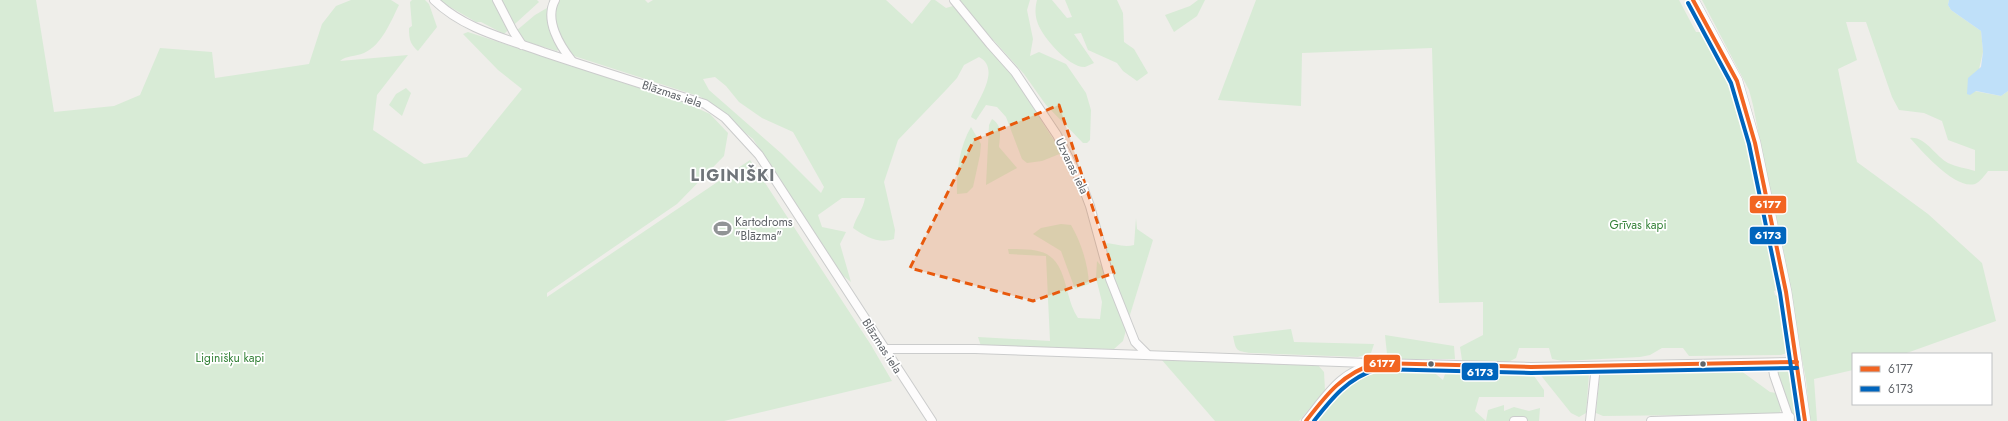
<svg xmlns="http://www.w3.org/2000/svg" width="2008" height="421" font-family="Jost,sans-serif">
	<style>
		.green { fill: #d8ebd6; fill-rule: evenodd }
		.water { fill: #bfe0f9 }
		.lines { fill: none; stroke-linecap: round; stroke-linejoin: round }
		.street-casing { stroke: #cbcccc; stroke-width: 10 }
		.secondary-casing { stroke: #cacacb; stroke-width: 12 }
		.street { stroke: #fdfcfc; stroke-width: 8 }
		.secondary { stroke: #fdfcfc; stroke-width: 11 }
		.bus-1-casing { stroke: #fff; stroke-width: 7 }
		.bus-2-casing { stroke: #fff; stroke-width: 7 }
		.bus-1 { stroke: #f26522; stroke-width: 4 }
		.bus-2 { stroke: #0065bd; stroke-width: 4 }
		.marked { fill: #e8590c; fill-opacity: 0.2; stroke: #e8590c; stroke-width: 3; stroke-dasharray: 8 5; stroke-linejoin: round }
		.bus-dot { fill: #5f6368; stroke: #fff; stroke-width: 1.5 }
		.labels { text-anchor: middle; stroke-width: 3.5; stroke-linejoin: round; paint-order: stroke }
		.street-label { font-size: 12px; fill: #5f6368; stroke: #fff }
		.poi-label { font-size: 12px; fill: #5f6368; stroke: #fff; text-anchor: start }
		.park-label { font-size: 12px; fill: #348238; stroke: #fff }
		.district-label { font-size: 16px; font-weight: bold; letter-spacing: 1px; fill: #70757a; stroke: #fff }
		.line-badge { stroke: #fff; stroke-width: 1.5 }
		.badge-label { font-size: 11px; text-anchor: middle; font-weight: bold; fill: #fff }
	</style>
	<rect width="100%" height="100%" fill="#efeeea"/>
	<g class="green">
		<path d="M0,0H36L54,112L114,106L140,95L160,48L212,52L215,78L309,64L322,24L336,6L351,0H391L399,5C391,21 382,45 364,53C355,57 347,55 340,61L408,55L377,95L373,130L424,164L467,157L522,89L498,70L463,34L468,32L688,104L710,114L728,133L724,156L677,204L547,293V297L750,160L871,345L892,381L724,421H0Z"/>
		<path d="M412,0H425L429,4L437,27L418,51C410,44 409,39 409,28L412,26L410,2Z"/>
		<polygon points="438,0 537,0 539,2 504,34 481,22 476,22"/>
		<path d="M559,0H645L648,3L653,0H886L912,24L931,0H935L946,8L953,6L1013,76L1062,153L1042,161L1027,163L1022,159L1006,117L997,107L986,105L976,120L971,117C977,101 1002,69 979,57L964,65L957,78L946,90L898,140L884,182L895,230L894,239C879,244 866,237 853,228C856,217 863,210 865,198H842L818,215L822,227L846,232L840,244L851,282L841,274L753,139L701,97L574,56C560,39 550,22 559,0ZM715,77L726,86L739,102L762,118L793,132L824,187L821,193L782,154L709,90L703,79Z"/>
		<polygon points="957,0 1030,0 1027,10 1033,39 1030,56 1039,52 1066,64 1086,93 1091,110 1090,140 1087,143 1083,143 1046,105 1024,74"/>
		<path d="M1037,0H1052L1067,18L1072,17L1065,0H1117L1123,13L1124,42L1134,49L1148,73L1137,81L1123,71L1117,63L1088,50L1081,33L1074,34L1094,63C1091,64 1088,66 1085,67C1069,68 1041,36 1037,21C1035,15 1035,7 1037,0Z"/>
		<polygon points="1198,0 1205,0 1197,16 1174,32 1165,15 1190,6"/>
		<path d="M1256,0H1679L1696,32H1704L1727,70L1738,96L1760,187L1780,289L1774,291L1775,295L1782,298L1789,343L1787,353L1781,355L1689,356L1683,348H1662L1650,355L1640,357L1563,361L1552,359L1549,348H1519L1516,358C1502,367 1480,363 1465,363L1462,360L1460,347L1483,335V302L1439,303L1432,48L1302,53L1301,106L1218,100Z"/>
		<path d="M1702,0H1949L1948,5L1951,10L1981,31L1983,52L1974,91L2001,96L2008,91V171H1988C1985,175 1980,182 1975,184C1955,190 1922,151 1910,138C1925,136 1935,156 1948,163C1956,167 1966,168 1975,171V150L1948,140L1942,121L1924,113L1899,110L1892,97L1866,22H1846L1857,60L1838,69L1857,162L1928,214L1982,263L1996,321L1904,354H1853V370L1814,379L1817,421H1810L1806,380L1753,105L1749,90Z"/>
		<polygon points="547,8 549,9 559,49 557,51 521,40 516,31 535,15"/>
		<polygon points="406,88 411,93 402,116 389,105 396,94"/>
		<path d="M992,119C1003,126 1000,136 999,147L1017,168L986,185L989,125Z"/>
		<path d="M971,127L981,144L980,155L973,187L967,193L957,194C956,172 960,145 971,127Z"/>
		<path d="M1136,218L1137,229L1153,240L1129,318L1107,261L1104,243C1115,243 1123,248 1134,245Z"/>
		<path d="M1061,224L1071,225C1081,242 1088,264 1089,284L1075,289L1061,251L1033,234L1041,228Z"/>
		<path d="M1008,249C1045,249 1058,251 1067,290C1070,300 1072,309 1078,318L1100,319L1102,302L1096,278L1097,261L1102,267L1126,330L1123,341L1114,349L981,346L978,337L1050,341L1046,256L1009,254Z"/>
		<path d="M1291,329L1294,342L1374,344L1371,353L1358,357L1251,353C1236,351 1236,351 1233,336Z"/>
		<polygon points="1385,335 1454,346 1455,359 1392,359 1387,354"/>
		<polygon points="1161,359 1317,364 1324,372 1325,390 1299,421 1215,421"/>
		<polygon points="1790,367 1796,375 1801,421 1792,421 1778,376 1778,368"/>
		<polygon points="1737,368 1770,392 1776,393 1782,407 1779,414 1603,416 1596,413 1600,373"/>
		<polygon points="1374,370 1431,370 1443,380 1445,374 1451,373 1532,373 1544,390 1544,397 1479,397 1475,411 1486,421 1314,421 1348,379 1357,374"/>
		<polygon points="1581,371 1589,374 1586,413 1579,417 1571,413 1539,373"/>
		<polygon points="1504,405 1504,411 1514,407 1529,411 1540,408 1539,421 1486,421 1488,410"/>
	</g>
	<polygon class="water" points="1949,0 2008,0 2008,91 2001,96 1976,91 1970,95 1967,94 1968,78 1981,67 1983,52 1981,31 1951,10 1948,5"/>
	<g class="lines">
		<defs>
			<g id="street">
				<path d="M434,0C464,29 504,38 543,52C597,70 651,87 705,104L725,118L759,155L932,421"/>
				<polyline points="497,0 513,31 522,45"/>
				<path d="M555,0C544,20 560,46 572,61"/>
				<polyline points="954,0 990,44 1015,72 1057,135 1081,182 1090,206 1110,279 1135,342 1147,354"/>
				<polyline points="884,349 975,349 1367,363"/>
				<polyline points="1772,363 1774,375 1790,421"/>
				<path d="M1306,421C1328,394 1340,372 1376,363L1531,367L1797,362"/>
				<polyline points="1514,421 1523,421"/>
				<polyline points="1590,421 1596,366"/>
				<polyline points="1651,421 1790,417"/>
			</g>
			<polyline id="secondary" points="1693,0 1737,81 1755,143 1786,292 1805,421"/>
		</defs>
		<use href="#street" class="street-casing"/>
		<use href="#secondary" class="secondary-casing"/>
		<use href="#street" class="street"/>
		<use href="#secondary" class="secondary"/>
		<defs>
			<g id="bus-1">
				<polyline points="1693,0 1737,81 1755,143 1786,292 1805,421"/>
				<path d="M1306,421C1327,394 1342,374 1376,363L1531,367L1797,362"/>
			</g>
			<g id="bus-2">
				<polyline points="1688,3 1731,83 1749,144 1780,293 1799,421"/>
				<path d="M1314,421C1332,398 1348,378 1377,369L1531,373L1797,368"/>
			</g>
		</defs>
		<use href="#bus-1" class="bus-1-casing"/>
		<use href="#bus-2" class="bus-2-casing"/>
		<use href="#bus-1" class="bus-1"/>
		<use href="#bus-2" class="bus-2"/>
	</g>
	<path class="marked" d="M1059,105L1114,273L1033,301L910,268L974,140Z"/>
	<defs>
		<symbol id="stadium-bare" viewBox="-9 -9 18 18"><path d="M0-5a6.5 5 0 1 0 0 10a6.5 5 0 1 0 0-10ZM-3.5-1.8h7v3.6h-7Z" fill="#919496" stroke="#fff" stroke-width="2.5" paint-order="stroke"/></symbol>
	</defs>
	<g fill-rule="evenodd">
		<use href="#stadium-bare" x="710" y="216" width="25" height="25"/>
	</g>
	<g class="bus-dot">
		<circle cx="1431" cy="364" r="3.5"/>
		<circle cx="1703" cy="364" r="3.5"/>
	</g>
	<g class="labels">
		<g class="street-label">
			<text transform="translate(672 94) rotate(18)" y="4">Blāzmas iela</text>
			<text transform="translate(1072 166) rotate(64)" y="4">Uzvaras iela</text>
			<text transform="translate(882 346) rotate(57)" y="4">Blāzmas iela</text>
		</g>
		<g class="poi-label">
			<text x="735" y="226">Kartodroms<tspan x="735" dy="14">"Blāzma"</tspan></text>
		</g>
		<g class="park-label">
			<text x="1638" y="229">Grīvas kapi</text>
			<text x="230" y="362">Liginišķu kapi</text>
		</g>
		<g class="district-label">
			<text x="733" y="181">LIGINIŠKI</text>
		</g>
	</g>
	<g class="line-badge">
		<rect x="1749" y="195" width="38" height="19" rx="4" fill="#f26522"/>
		<rect x="1749" y="226" width="38" height="19" rx="4" fill="#0065bd"/>
		<rect x="1363" y="354" width="38" height="19" rx="4" fill="#f26522"/>
		<rect x="1461" y="362" width="38" height="19" rx="4" fill="#0065bd"/>
	</g>
	<g class="badge-label">
		<text x="1768" y="208">6177</text>
		<text x="1768" y="239">6173</text>
		<text x="1382" y="367">6177</text>
		<text x="1480" y="376">6173</text>
	</g>
	<rect x="1852" y="353" width="140" height="52" fill="#ffffff" stroke="#bfc1c3"/>
	<rect x="1860" y="366" width="20" height="6" fill="#f26522" stroke="#bfc1c3"/>
	<text x="1888" y="373" font-size="12" fill="#5f6368">6177</text>
	<rect x="1860" y="386" width="20" height="6" fill="#0065bd" stroke="#bfc1c3"/>
	<text x="1888" y="393" font-size="12" fill="#5f6368">6173</text>
</svg>
